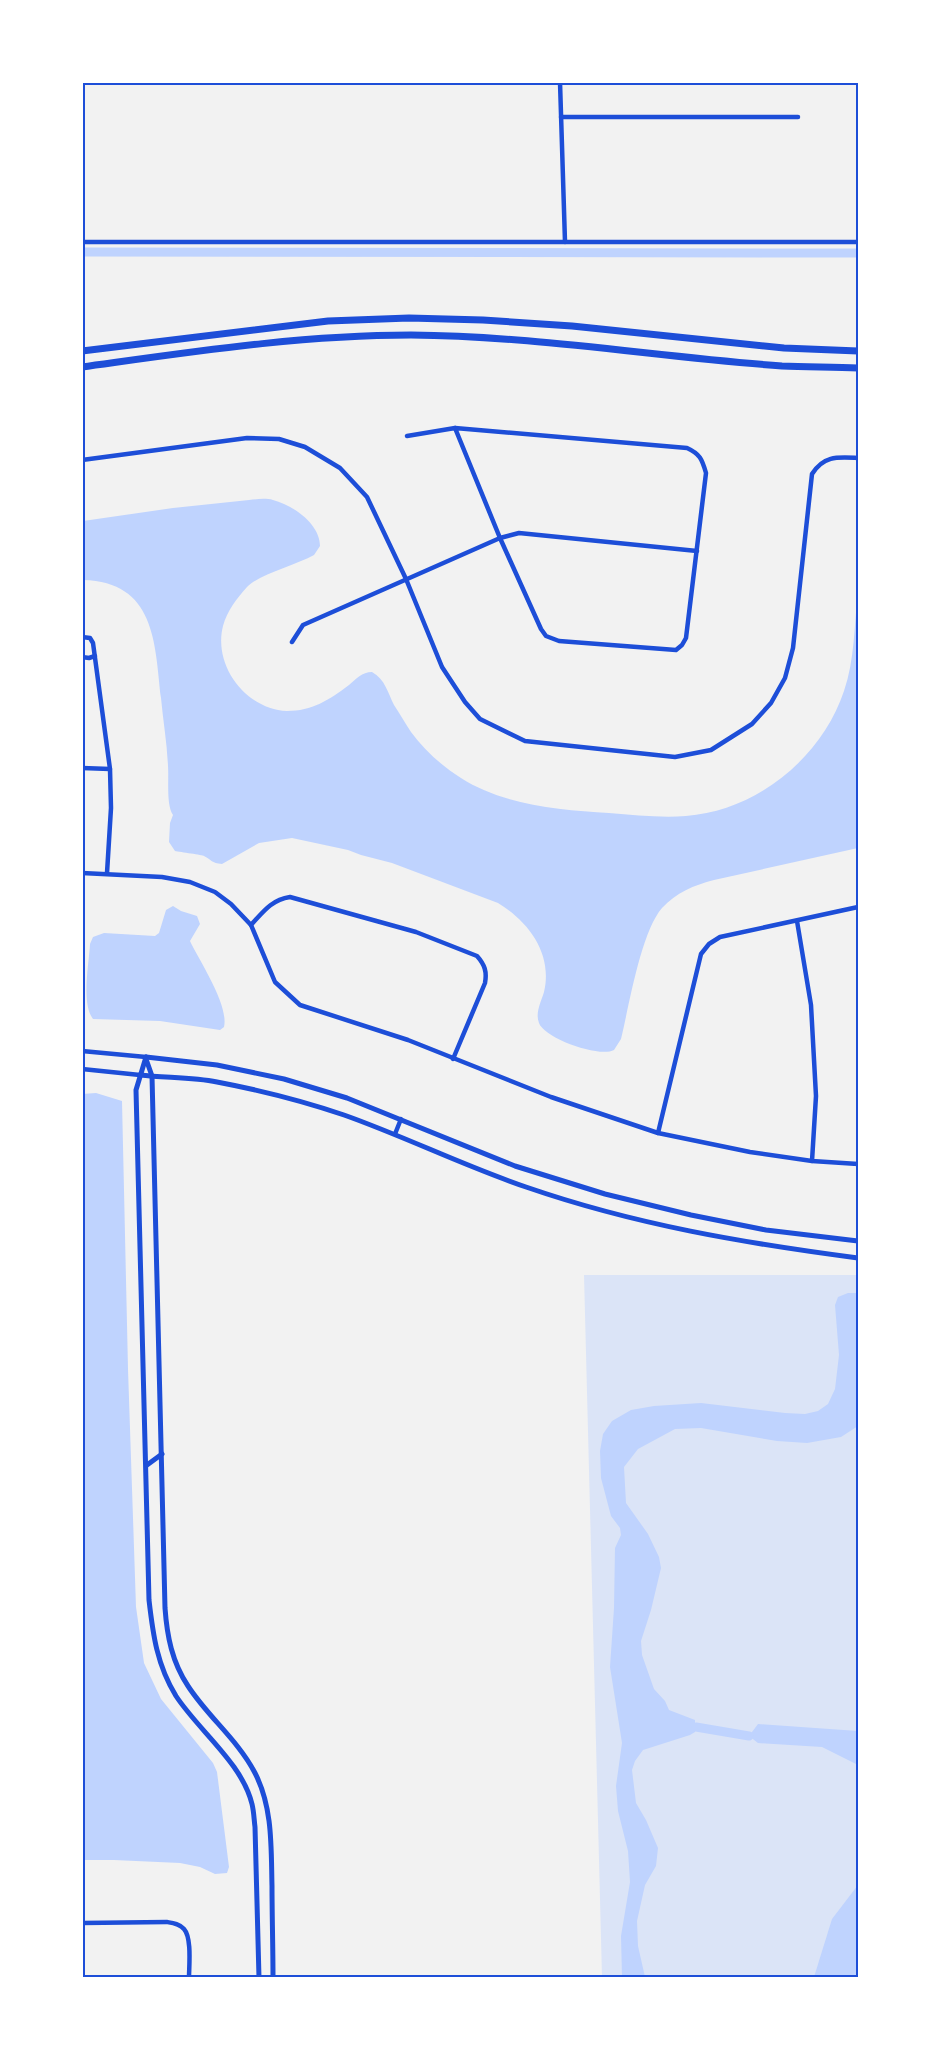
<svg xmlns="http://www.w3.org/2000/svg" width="941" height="2060" font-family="Karla,sans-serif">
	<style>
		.green { fill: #dbe4f7 }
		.water { fill: #bfd3fe }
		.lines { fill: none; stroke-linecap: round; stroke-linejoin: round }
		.canal { stroke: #bfd3fe; stroke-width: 9 }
		.minor { stroke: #1d4ed8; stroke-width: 4.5 }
		.tertiary { stroke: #1d4ed8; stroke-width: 5 }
		.primary { stroke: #1d4ed8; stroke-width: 7 }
		.neatline { fill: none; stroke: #1d4ed8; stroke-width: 2 }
	</style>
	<rect width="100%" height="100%" fill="#f2f2f2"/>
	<polygon class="green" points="584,1275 858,1275 858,1977 602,1977"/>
	<g class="water">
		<path d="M249,500C257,499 266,498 273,500C293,505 320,524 320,546L314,555C296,565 260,574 247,587C237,598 227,611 223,626C213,665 245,709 287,711C312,711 329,700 349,685C356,679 362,672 372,672C385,679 388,693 394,705C400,714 405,723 411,732C424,750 442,766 461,778C503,805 560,810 609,813C635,815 661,818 686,816C757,811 822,757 844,691C855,659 854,625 858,592V848L714,880C694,885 676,893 662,908C641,932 629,1006 621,1039L614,1050C599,1058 544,1038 539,1023C535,1013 541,1002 544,992C553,954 529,922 498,903L392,863L361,855L348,850L292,838L259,843L222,864C211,863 212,860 204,856C203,855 180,852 175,851L169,842L170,823L173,815C166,805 169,779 168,766C167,743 163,720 161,698C155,642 155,582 83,580V521L173,508Z"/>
		<path d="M173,906L181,911L197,916L200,924L190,941C200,962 229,1005 224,1027L220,1030L160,1021L93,1019C81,1003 89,964 90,944L93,937L104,933L155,936L159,933L166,910Z"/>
		<polygon points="96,1093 122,1101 128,1369 136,1607 144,1663 161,1699 213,1763 217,1772 229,1867 227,1873 215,1874 200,1867 180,1863 114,1860 83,1860 82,1094"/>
		<polygon points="848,1293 858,1293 858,1426 841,1437 807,1443 777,1441 701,1428 675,1429 638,1449 624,1467 626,1503 648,1534 659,1557 661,1568 651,1610 641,1641 642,1655 654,1689 665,1701 669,1710 695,1720 695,1732 690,1735 643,1750 635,1761 632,1770 636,1803 646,1820 658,1848 656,1866 645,1885 637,1921 638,1946 645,1977 622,1977 621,1936 630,1882 628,1851 618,1811 616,1786 622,1743 610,1667 614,1608 615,1548 621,1535 620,1528 611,1516 601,1478 600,1451 603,1434 612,1421 631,1410 654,1406 701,1403 785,1413 805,1414 818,1411 828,1404 835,1389 839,1355 835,1305 838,1297"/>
		<polygon points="758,1724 858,1731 858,1765 822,1747 758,1743 749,1736"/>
		<polygon points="858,1885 858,1977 814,1977 832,1919"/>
	</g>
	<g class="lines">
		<g class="canal">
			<polyline points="82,252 858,253"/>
			<polyline points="696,1727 749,1736"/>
		</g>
		<g class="minor">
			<polyline points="560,82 565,242"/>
			<polyline points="561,117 798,117"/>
			<polyline points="82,242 858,242"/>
			<path d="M407,436L455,428L687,448C700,454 702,459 706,473L686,638L682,645L676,650L559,641L546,636L541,629L500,538L455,428"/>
			<path d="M82,460L247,438L279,439L305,447L340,468L367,497L406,579L442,667L465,702L480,719L525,741L675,757L711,750L752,724L771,703L785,678L793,648L812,474C824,455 838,457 858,458"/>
			<polyline points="82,637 90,638 93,643 110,769 111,808 107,873"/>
			<polyline points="292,642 303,625 500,538 519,533 697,551"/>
			<polyline points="82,657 89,658 95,656"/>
			<polyline points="82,768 110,769"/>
			<polyline points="82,873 162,877 190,882 215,892 231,904 251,925 275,982 300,1005 408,1040 551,1097 658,1133 750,1152 812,1161 858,1164"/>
			<polyline points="797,921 811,1005 816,1096 812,1161"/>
			<path d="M251,925C263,912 271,900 290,897L416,932L477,956C485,965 487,972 485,983L453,1059"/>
			<polyline points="82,1051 146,1057"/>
			<polyline points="82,1069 140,1075"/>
			<polyline points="658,1133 701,954 709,944 720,937 858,907"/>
			<polyline points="395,1134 401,1119"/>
			<path d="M82,1923L167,1922C173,1923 180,1924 184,1929C192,1938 189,1966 189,1978"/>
		</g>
		<g class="tertiary">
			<path d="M146,1057L136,1090L149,1600C153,1635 157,1665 176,1696C199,1731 242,1763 252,1804C254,1812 254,1820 255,1827L259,1978"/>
			<polyline points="146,1057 217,1065 284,1079 347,1098 515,1166 605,1194 691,1215 766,1230 858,1241"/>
			<path d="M146,1059L152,1076L165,1608C167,1636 172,1662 188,1686C208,1717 238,1740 255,1773C273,1808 271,1848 272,1886C272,1916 273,1947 273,1978"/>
			<path d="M140,1075C165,1078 192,1077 217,1082C259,1090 303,1101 344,1115C406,1137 464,1166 526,1187C636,1225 744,1243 858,1258"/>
			<polyline points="147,1465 162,1454"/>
		</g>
		<g class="primary">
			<polyline points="82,351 328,321 409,318 483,320 572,326 784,348 858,351"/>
			<path d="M82,367C191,352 301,335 411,335C536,336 658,357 782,366C807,367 833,367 858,368"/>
		</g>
	</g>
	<rect width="941" height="2060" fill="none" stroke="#ffffff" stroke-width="168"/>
	<rect x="84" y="84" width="773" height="1892" class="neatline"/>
</svg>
